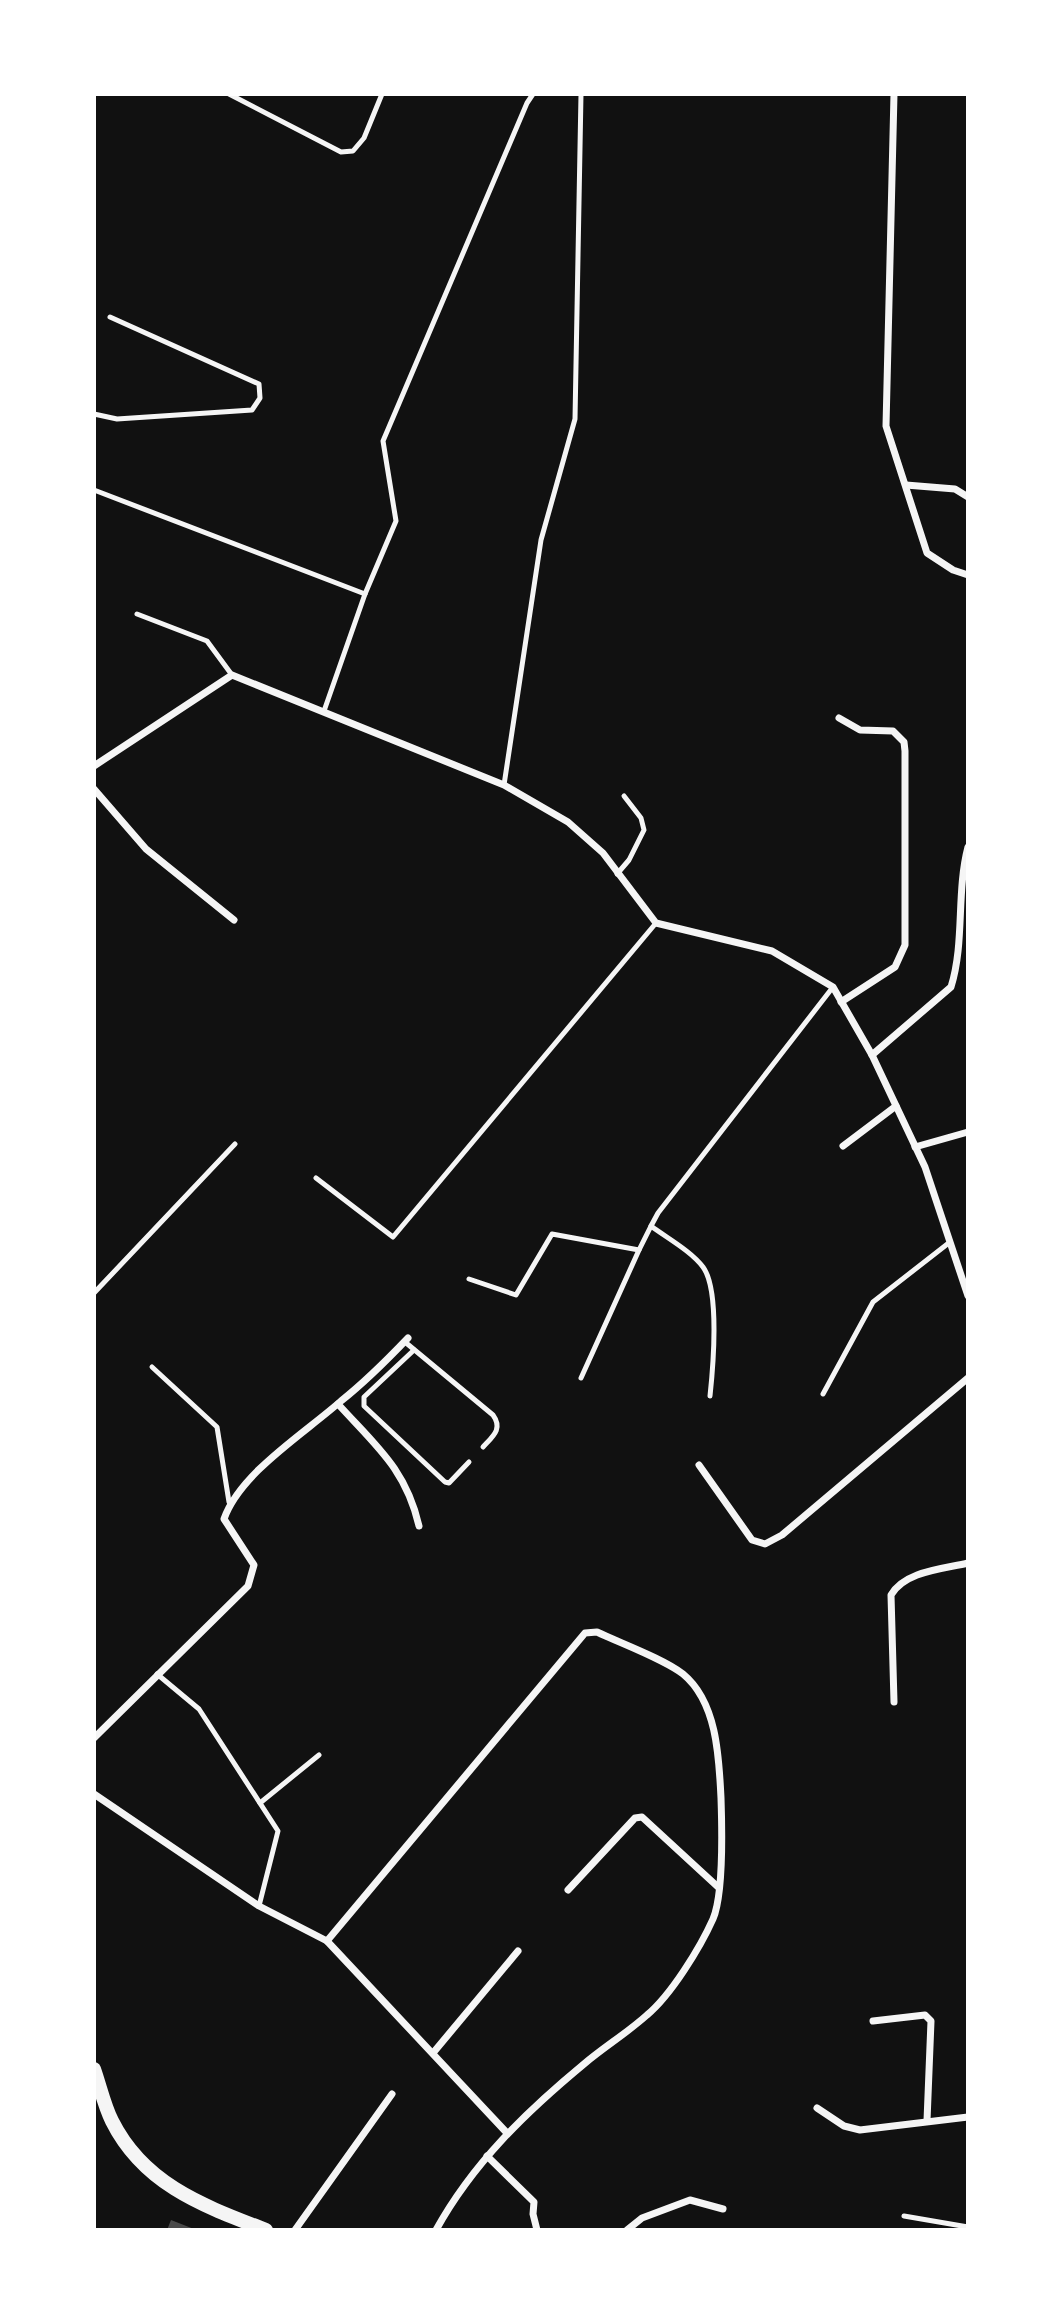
<svg xmlns="http://www.w3.org/2000/svg" width="1062" height="2324" font-family="'Fira Sans',sans-serif">
	<style>
		.building { fill: #4a4a4a }
		.lines { fill: none; stroke-linecap: round; stroke-linejoin: round }
		.service { stroke: #f5f5f5; stroke-width: 5 }
		.minor { stroke: #f5f5f5; stroke-width: 7 }
		.secondary { stroke: #f5f5f5; stroke-width: 14 }
	</style>
	<rect width="100%" height="100%" fill="#111"/>
	<polygon class="building" points="171,2220 194,2229 194,2230 167,2230"/>
	<g class="lines">
		<g class="service">
			<polyline points="229,94 341,152 353,151 364,138 382,94"/>
			<polyline points="94,414 117,419 252,410 260,398 259,384 110,317"/>
			<polyline points="94,490 365,594"/>
			<polyline points="137,614 207,641 232,675"/>
			<polyline points="324,711 365,594 396,521 383,441 527,103 533,94"/>
			<polyline points="504,785 541,540 575,419 581,94"/>
			<polyline points="617,874 629,860 644,830 641,818 624,796"/>
			<polyline points="316,1178 393,1237 656,923"/>
			<polyline points="469,1279 516,1295 552,1234 639,1250 651,1226"/>
			<polyline points="94,1293 235,1144"/>
			<path d="M405,1342L493,1415C503,1429 493,1436 483,1447"/>
			<polyline points="414,1350 364,1397 364,1406 445,1482 449,1483 469,1462"/>
			<polyline points="152,1367 217,1427 229,1502"/>
			<polyline points="581,1378 639,1250"/>
			<polyline points="823,1394 873,1302 950,1242"/>
			<path d="M710,1396C713,1368 720,1290 703,1267C691,1251 667,1238 651,1226L658,1213L833,987"/>
			<polyline points="157,1674 199,1709 278,1831 259,1906"/>
			<polyline points="260,1803 319,1755"/>
			<polyline points="904,2216 968,2227"/>
		</g>
		<g class="minor">
			<polyline points="894,94 886,426 927,553 953,570 968,575"/>
			<polyline points="906,485 955,489 968,497"/>
			<polyline points="839,718 860,730 893,731 904,742 905,751 905,945 895,967 841,1002"/>
			<polyline points="94,766 232,675 504,785 568,822 603,853 656,923 772,951 833,987 872,1055 925,1167 968,1296"/>
			<polyline points="94,789 146,849 234,920"/>
			<path d="M872,1055L951,987C965,942 956,893 968,847"/>
			<polyline points="843,1146 896,1106"/>
			<polyline points="915,1147 968,1132"/>
			<path d="M338,1404C376,1446 406,1469 419,1526"/>
			<polyline points="699,1465 752,1540 765,1544 782,1535 968,1378"/>
			<path d="M894,1702L891,1595C905,1571 943,1569 968,1563"/>
			<path d="M94,1738L248,1586L254,1565L224,1519C240,1473 305,1433 341,1401C365,1382 387,1360 408,1338"/>
			<polyline points="94,1794 259,1906 327,1941 507,2133"/>
			<polyline points="568,1890 635,1818 642,1817 718,1887"/>
			<path d="M327,1941L585,1633L597,1632C620,1643 664,1659 683,1674C717,1702 719,1757 721,1798C722,1827 724,1893 713,1919C700,1948 671,1995 647,2015C627,2033 604,2047 584,2064C526,2112 473,2163 436,2230"/>
			<polyline points="873,2021 925,2015 931,2021 927,2121"/>
			<polyline points="433,2053 518,1951"/>
			<polyline points="817,2108 844,2126 860,2130 968,2117"/>
			<polyline points="487,2156 534,2202 533,2214 537,2230"/>
			<polyline points="295,2230 392,2094"/>
			<polyline points="627,2230 642,2218 690,2200 723,2209"/>
		</g>
		<path class="secondary" d="M94,2069C100,2086 104,2105 112,2121C144,2185 204,2206 266,2230"/>
	</g>
	<rect width="1062" height="2324" fill="none" stroke="#ffffff" stroke-width="192"/>
</svg>
